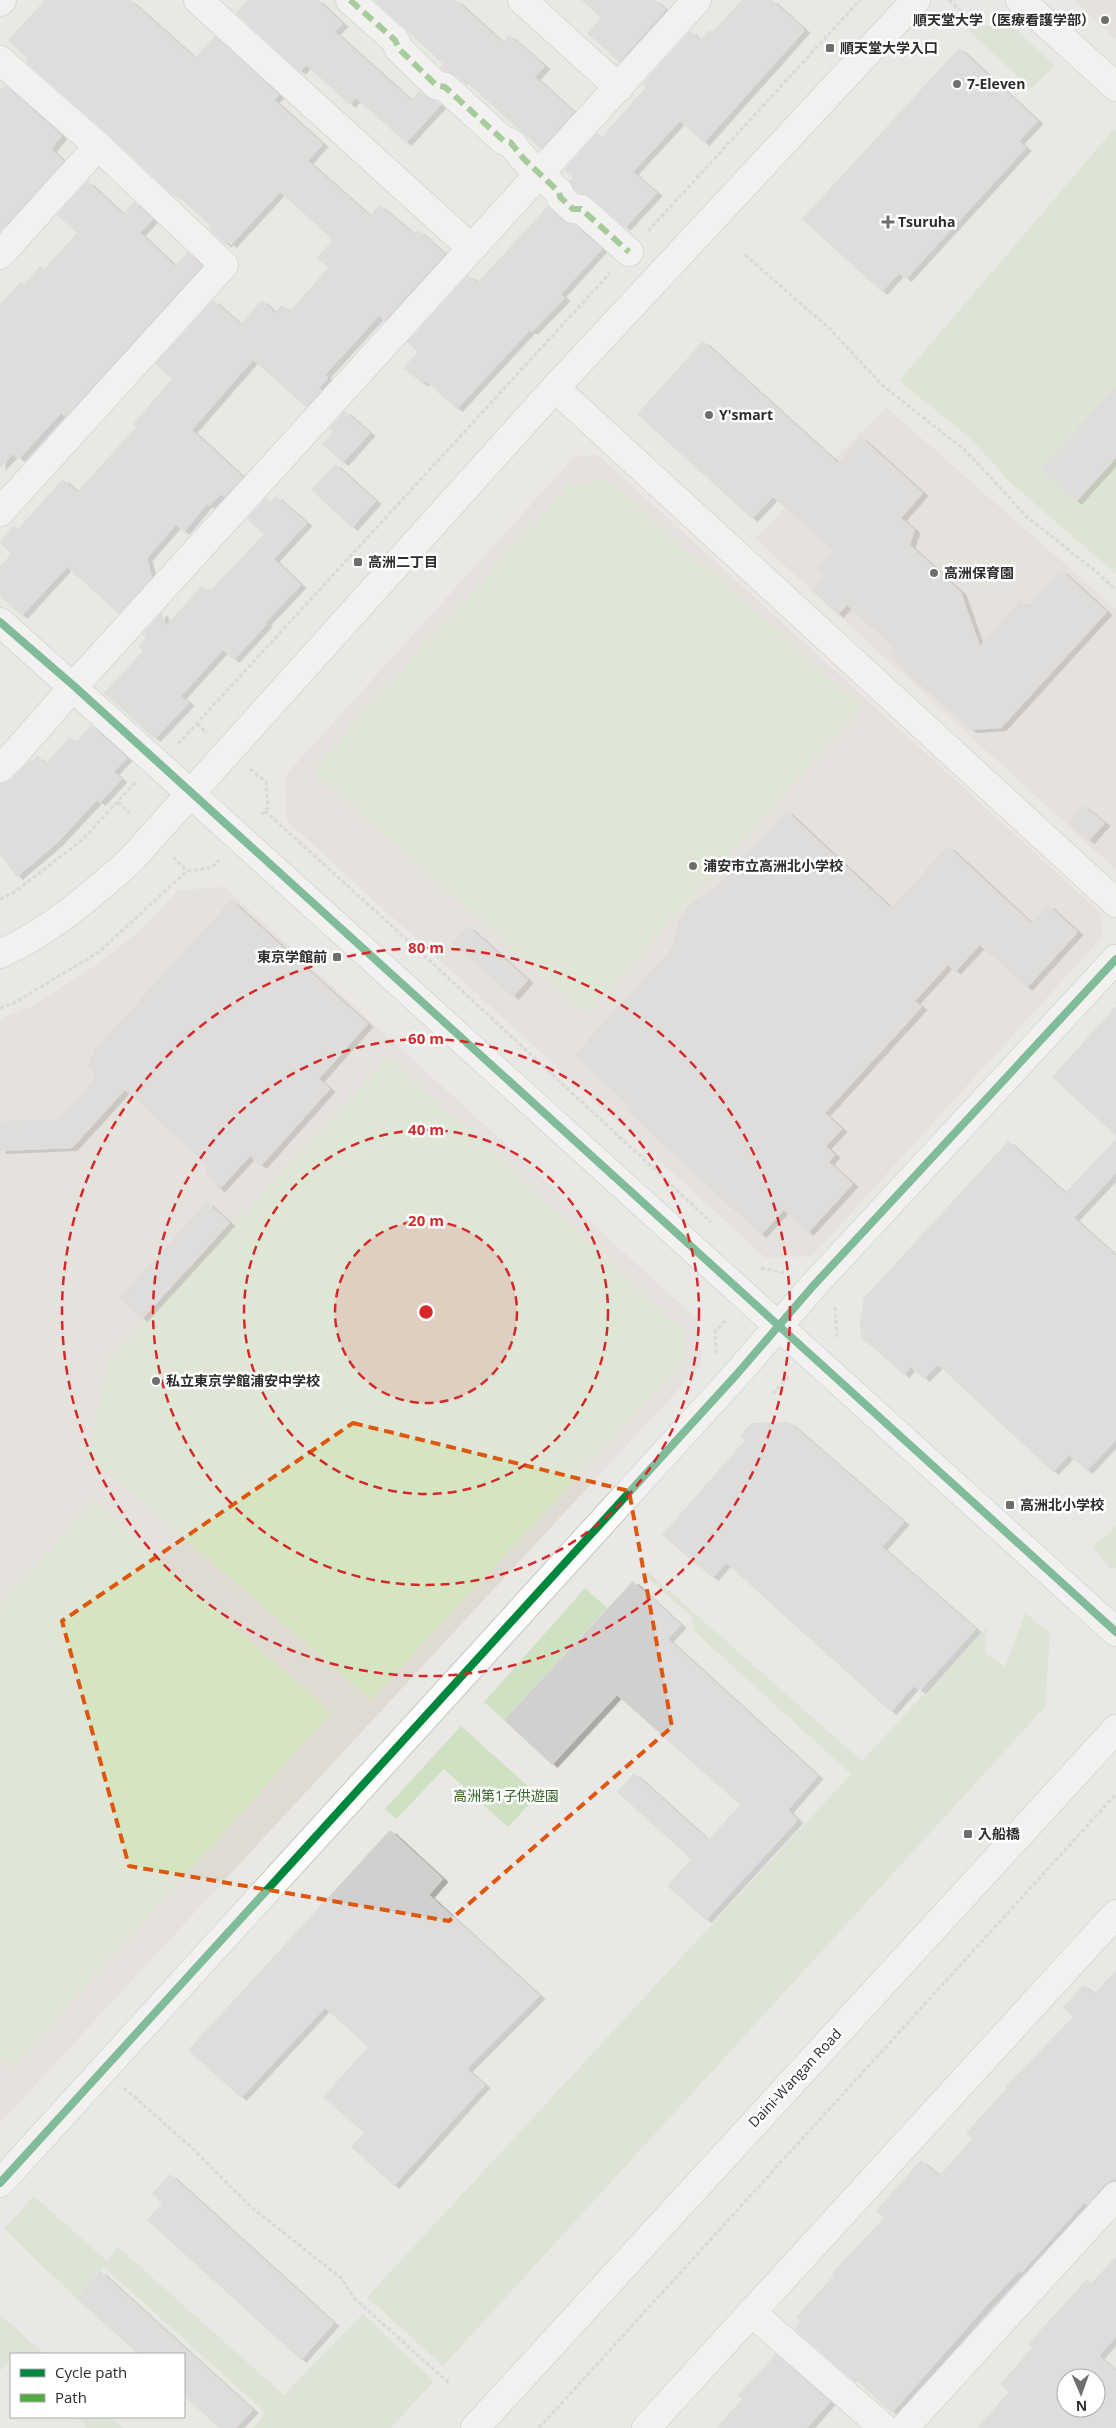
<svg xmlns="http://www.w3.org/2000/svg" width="1116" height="2428" font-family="'Open Sans','Noto Sans JP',sans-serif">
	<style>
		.education { fill: #e0dbd2 }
		.green { fill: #cee1c2 }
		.pitch { fill: #d6e5c1 }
		.building { fill: #d2d0ce; fill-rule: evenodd; filter: url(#shadow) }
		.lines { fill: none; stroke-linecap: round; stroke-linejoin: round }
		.street-casing { stroke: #c7c6c7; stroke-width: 30 }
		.secondary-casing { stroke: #c7c6c7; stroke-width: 30 }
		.path { stroke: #c8c8c8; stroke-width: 3; stroke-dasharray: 4 2.5; stroke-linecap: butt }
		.street { stroke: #fcfcfb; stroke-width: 28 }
		.secondary { stroke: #fcfcfb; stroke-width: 28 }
		.quiet { stroke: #54ab44; stroke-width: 6; stroke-dasharray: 12 6; stroke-linecap: butt }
		.cycleway-casing { stroke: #fff; stroke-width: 11 }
		.cycleway { stroke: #00873e; stroke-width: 8 }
		.marked { fill: none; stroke: #df570e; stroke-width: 4; stroke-dasharray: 10 6; stroke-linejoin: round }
		.ring { fill: none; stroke: #d62828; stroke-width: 2.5; stroke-dasharray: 9 6 }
		.poi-dot { fill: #6f6e6d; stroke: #fff; stroke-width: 2 }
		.labels { text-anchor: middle; stroke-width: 5; stroke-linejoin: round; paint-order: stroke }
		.poi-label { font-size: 14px; font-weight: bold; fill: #2d2d2d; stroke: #fff; text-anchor: start }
		.park-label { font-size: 14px; fill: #316325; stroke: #fff }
		.street-label { font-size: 14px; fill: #2d2d2d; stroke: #fff }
		.centre { fill: #d62828; stroke: #fff; stroke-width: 2.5 }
		.ring-label { font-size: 15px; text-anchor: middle; font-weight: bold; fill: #d62828; stroke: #fff; stroke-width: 5; stroke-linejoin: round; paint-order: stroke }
	</style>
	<defs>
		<filter id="shadow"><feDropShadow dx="5.5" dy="3" stdDeviation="0" flood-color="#0004"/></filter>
	</defs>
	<rect width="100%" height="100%" fill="#eae8e5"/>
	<g class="education">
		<polygon points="1073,0 1116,0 1116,39"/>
		<polygon points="886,407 1116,609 1116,870 755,538"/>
		<polygon points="598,455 1100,912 1103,936 812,1256 766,1258 287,821 285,776 575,456"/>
		<polygon points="224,887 699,1321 701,1365 0,2123 0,1019 34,1005 95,966 142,929 179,890"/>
	</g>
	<g class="green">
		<polygon points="964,26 1012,26 1055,66 1031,89"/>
		<polygon points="1114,129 1116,130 1116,574 1011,483 969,437 899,381"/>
		<polygon points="1116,1526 1116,1568 1110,1568 1093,1547"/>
		<polygon points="648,1572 862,1761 987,1626 985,1653 1005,1667 1025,1613 1050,1633 1045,1707 443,2366 367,2297 851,1774 694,1631 692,1617 644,1575"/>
		<polygon points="585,1588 607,1608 504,1720 484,1702"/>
		<polygon points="461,1726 538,1795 508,1827 444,1769 396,1819 385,1809"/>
		<polygon points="34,2196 107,2261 118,2247 284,2395 363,2314 434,2381 391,2428 252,2428 266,2413 104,2267 76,2298 4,2229"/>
		<polygon points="0,2314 44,2354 11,2354 11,2359 0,2371"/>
		<polygon points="76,2417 111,2417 123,2428 88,2428"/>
	</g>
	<g class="pitch">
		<polygon points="607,480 862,707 587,1014 313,770 570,484"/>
		<polygon points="389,1057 684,1331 684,1361 371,1700 87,1453 111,1358"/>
		<polygon points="94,1501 331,1713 13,2067 0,2056 0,1606"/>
	</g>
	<g class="building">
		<polygon points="45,0 130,0 195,58 215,36 279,95 274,100 323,144 308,161 370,216 379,205 414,234 418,230 445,254 384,321 379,316 325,375 328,378 319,388 322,390 306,407 253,360 192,430 243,477 224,497 221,494 209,506 207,504 184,532 176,525 147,558 152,577 119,614 67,567 22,616 0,596 0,567 11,554 0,542 14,526 18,529 63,479 77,492 136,427 133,424 172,379 155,364 213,300 240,324 262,300 275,313 282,305 290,311 328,268 316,258 333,240 280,192 231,245 228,242 226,245 209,229 211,226 175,194 174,196 109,135 26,62 28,59 8,40"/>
		<polygon points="248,0 318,0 343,24 335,32 411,100 419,91 441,105 406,143 356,98 350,105 306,65 300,72 236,13"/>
		<polygon points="374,0 456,0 503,43 509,35 545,66 535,77 574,112 541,149 464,80 462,82 455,75 444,71 440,68 443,64"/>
		<polygon points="581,0 655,0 666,10 619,62 587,33 601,18"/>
		<polygon points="742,0 772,0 805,30 704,143 680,121 633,172 657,193 625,228 591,197 579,193 574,189 570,182 572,177 564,170 597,133 602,137 646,87 642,84 690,31 700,40 709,30 712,32"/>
		<polygon points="959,48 1038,121 1019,141 1026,148 906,279 899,273 882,292 802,219"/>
		<polygon points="5,85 62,136 51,149 64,161 0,232 0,90"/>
		<polygon points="87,181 123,214 134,202 153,219 140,233 175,266 188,252 202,266 65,417 61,413 19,459 13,454 0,468 0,304 21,282 24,285 40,266 44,269 77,233 57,215"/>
		<polygon points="548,206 562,220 575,225 602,249 561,294 565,298 532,332 530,330 457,409 425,381 423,384 403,368 418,352 407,342 468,275 477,283"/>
		<polygon points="703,341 838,463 861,437 923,493 901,518 915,530 910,545 961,592 980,646 1020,601 1027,607 1061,570 1107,612 1001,728 971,730 914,679 891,656 897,651 847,605 838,615 811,590 824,575 816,568 833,550 773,497 752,519 637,414"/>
		<polygon points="1116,386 1116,458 1076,502 1041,469"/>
		<polygon points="345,411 370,433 343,463 322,444 333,432 329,428"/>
		<polygon points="335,464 376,501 352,528 311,490"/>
		<polygon points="276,496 307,523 274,559 301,585 265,623 267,624 234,660 223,650 181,696 189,703 155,739 104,693 143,651 138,646 146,638 142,635 162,612 166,625 202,586 209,592 264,534 247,519 266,498 270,503"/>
		<polygon points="91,725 127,758 114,772 122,779 100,803 97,800 57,843 17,877 0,854 0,783 11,780 30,760 32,762 37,756 46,763 70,737 76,742"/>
		<polygon points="1083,805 1105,823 1089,841 1068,823"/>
		<polygon points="787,811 891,908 948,846 1031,923 1048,905 1078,932 1027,988 980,945 955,972 948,965 915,1001 922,1007 825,1113 842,1129 826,1146 835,1155 829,1162 853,1184 808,1233 784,1210 761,1235 628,1112 631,1108 574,1055 672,948 678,923 687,907 698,898 714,890"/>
		<polygon points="231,900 368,1024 319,1079 330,1089 261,1166 250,1156 219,1190 206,1173 206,1164 125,1090 72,1148 0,1151 0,1121 59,1119 96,1078 88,1065 95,1049"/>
		<polygon points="468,926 528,980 513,997 452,943"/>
		<polygon points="1116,1006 1116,1136 1052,1077"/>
		<polygon points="1116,1139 1116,1173 1074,1218 1116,1256 1116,1440 1087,1471 1069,1455 1053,1472 938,1365 924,1379 911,1367 904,1375 861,1337 860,1320 864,1298 1008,1141 1065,1193"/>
		<polygon points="207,1202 230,1223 142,1319 119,1298"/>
		<polygon points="789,1422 904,1522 882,1547 976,1629 920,1691 914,1686 891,1712 726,1563 713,1578 662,1535 745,1440 740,1436 751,1423"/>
		<polygon points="633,1581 681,1625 668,1639 818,1776 788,1810 798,1820 706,1920 667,1886 691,1859 617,1792 634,1773 708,1840 740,1805 617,1695 552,1765 504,1720"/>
		<polygon points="390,1830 443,1879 429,1895 540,1996 467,2069 485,2085 394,2186 351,2147 364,2133 323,2097 368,2047 325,2008 241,2098 188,2050"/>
		<polygon points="1116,1970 1116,2178 1104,2185 1087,2205 1084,2203 1021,2273 1019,2271 987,2305 892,2413 853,2377 851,2379 797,2331 795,2328 800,2321 796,2317 834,2275 832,2273 884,2218 876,2211 904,2179 921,2160 939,2176 972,2139 966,2133 1007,2088 1005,2087 1073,2017 1063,2008 1083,1985 1094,1994"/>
		<polygon points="170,2174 334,2323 301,2360 147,2220 162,2203 152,2194"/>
		<path d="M1116,2257V2337L1099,2356L1116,2371V2428H977L1009,2392L1000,2384L1032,2348L1028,2344L1087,2279L1091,2283ZM1066,2378H1096V2408H1066Z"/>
		<polygon points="100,2271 253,2410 236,2428 219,2428 184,2396 184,2354 138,2354 76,2298"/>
		<polygon points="776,2354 830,2402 807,2428 716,2428 742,2399 738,2395"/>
	</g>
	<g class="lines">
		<defs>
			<g id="street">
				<polyline points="198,0 471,248"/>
				<polyline points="350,0 395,40 399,49 436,85 445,87 504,141 510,142 524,159 559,192 560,197 573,209 581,209 629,252"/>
				<polyline points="522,0 619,88"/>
				<polyline points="0,2 2,0"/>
				<polyline points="0,60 98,146 224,265 0,512"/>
				<polyline points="0,255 98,146"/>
				<polyline points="0,622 191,794"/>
				<polyline points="0,768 11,758 74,686 697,0"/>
				<polyline points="751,2312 884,2428"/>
				<polyline points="646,2428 1116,1914"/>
				<polyline points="904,2428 1116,2196"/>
			</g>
			<g id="secondary">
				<polyline points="1020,0 1116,87"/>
				<polyline points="555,388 1116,903"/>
				<polyline points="191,794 1116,1632"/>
				<path d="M0,954C49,932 89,897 129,862L555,388L916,0"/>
				<polyline points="0,2183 737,1374 813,1286 1116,959"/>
				<polyline points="475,2428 1116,1729"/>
			</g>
		</defs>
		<use href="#street" class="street-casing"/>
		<use href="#secondary" class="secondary-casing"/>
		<g class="path">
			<polyline points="949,0 964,14"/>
			<polyline points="648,231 860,0"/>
			<polyline points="745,255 830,329 881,384 967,452 1027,517 1094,570 1116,590"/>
			<polyline points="197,724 207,733"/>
			<polyline points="178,744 610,273"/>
			<polyline points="250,769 266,782 268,808 259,817"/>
			<polyline points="118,802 132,815"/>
			<polyline points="265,811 415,947 711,1222"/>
			<polyline points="173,857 187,871"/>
			<polyline points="0,899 13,893 81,841 136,782"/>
			<polyline points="0,1008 14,1003 99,952 187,871 211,868 219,860"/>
			<polyline points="761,1268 784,1273"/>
			<polyline points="835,1307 837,1338"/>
			<polyline points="716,1353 715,1332 727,1319"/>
			<polyline points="773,1394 790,1375"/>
			<polyline points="124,2088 191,2147 251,2207 341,2278 354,2298 450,2384"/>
			<polyline points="539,2428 1116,1794"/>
		</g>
		<use href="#street" class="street"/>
		<use href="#secondary" class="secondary"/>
		<polyline class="quiet" points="350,0 395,40 399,49 436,85 445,87 504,141 510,142 524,159 559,192 560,197 573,209 581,209 629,252"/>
		<defs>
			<g id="cycleway">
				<polyline points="0,622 74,686 1116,1632"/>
				<polyline points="0,2183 737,1374 813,1286 1116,959"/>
			</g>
		</defs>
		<use href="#cycleway" class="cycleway-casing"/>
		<use href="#cycleway" class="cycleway"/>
	</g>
	<path d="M0 0H1116V2428H0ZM353,1423L629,1491L672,1727L449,1921L129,1866L62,1621Z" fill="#eae8e5" fill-opacity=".55" fill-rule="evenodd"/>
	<path class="marked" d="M353,1423L629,1491L672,1727L449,1921L129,1866L62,1621Z"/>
	<circle cx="426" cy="1312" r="91" fill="#d62828" fill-opacity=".12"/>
	<g class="ring">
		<circle cx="426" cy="1312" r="91"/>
		<circle cx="426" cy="1312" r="182"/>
		<circle cx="426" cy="1312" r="273"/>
		<circle cx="426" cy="1312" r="364"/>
	</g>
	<g class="poi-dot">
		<circle cx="1105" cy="20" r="5"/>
		<rect x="825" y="43" width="10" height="10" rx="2.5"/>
		<circle cx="957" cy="84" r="5"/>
		<path d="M885.5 214.5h5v5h5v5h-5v5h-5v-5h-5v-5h5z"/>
		<circle cx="709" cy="415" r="5"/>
		<rect x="353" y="557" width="10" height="10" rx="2.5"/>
		<circle cx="934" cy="573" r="5"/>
		<circle cx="693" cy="866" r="5"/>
		<rect x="332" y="952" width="10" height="10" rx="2.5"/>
		<circle cx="156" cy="1381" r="5"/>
		<rect x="1005" y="1500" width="10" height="10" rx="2.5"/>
		<rect x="963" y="1829" width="10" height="10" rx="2.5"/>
	</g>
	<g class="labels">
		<g class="poi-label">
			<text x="1095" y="25" text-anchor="end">順天堂大学（医療看護学部）</text>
			<text x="840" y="53">順天堂大学入口</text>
			<text x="967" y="89">7-Eleven</text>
			<text x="898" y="227">Tsuruha</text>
			<text x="719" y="420">Y'smart</text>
			<text x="368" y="567">高洲二丁目</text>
			<text x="944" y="578">高洲保育園</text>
			<text x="703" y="871">浦安市立高洲北小学校</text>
			<text x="327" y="962" text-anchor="end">東京学館前</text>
			<text x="166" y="1386">私立東京学館浦安中学校</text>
			<text x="1020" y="1510">高洲北小学校</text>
			<text x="978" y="1839">入船橋</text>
		</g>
		<g class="park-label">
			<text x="506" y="1801">高洲第1子供遊園</text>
		</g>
		<g class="street-label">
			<text transform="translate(795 2078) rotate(-47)" y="5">Daini-Wangan Road</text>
		</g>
	</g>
	<circle cx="426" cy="1312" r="8" class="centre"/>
	<g class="ring-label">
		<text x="426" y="953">80 m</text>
		<text x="426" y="1044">60 m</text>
		<text x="426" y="1135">40 m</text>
		<text x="426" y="1226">20 m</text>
	</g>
	<rect x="10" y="2353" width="175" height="65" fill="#ffffff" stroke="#ababab"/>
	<rect x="20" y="2369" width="25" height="8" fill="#00873e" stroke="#ababab"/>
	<text x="55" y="2378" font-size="15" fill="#2d2d2d">Cycle path</text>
	<rect x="20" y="2394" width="25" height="8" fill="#54ab44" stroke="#ababab"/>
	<text x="55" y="2403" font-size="15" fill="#2d2d2d">Path</text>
	<g transform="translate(1081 2393) rotate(178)"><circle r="24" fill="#ffffff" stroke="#ababab"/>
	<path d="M0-4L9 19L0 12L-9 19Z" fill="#6f6e6d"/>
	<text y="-8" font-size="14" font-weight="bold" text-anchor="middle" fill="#2d2d2d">N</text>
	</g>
</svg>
